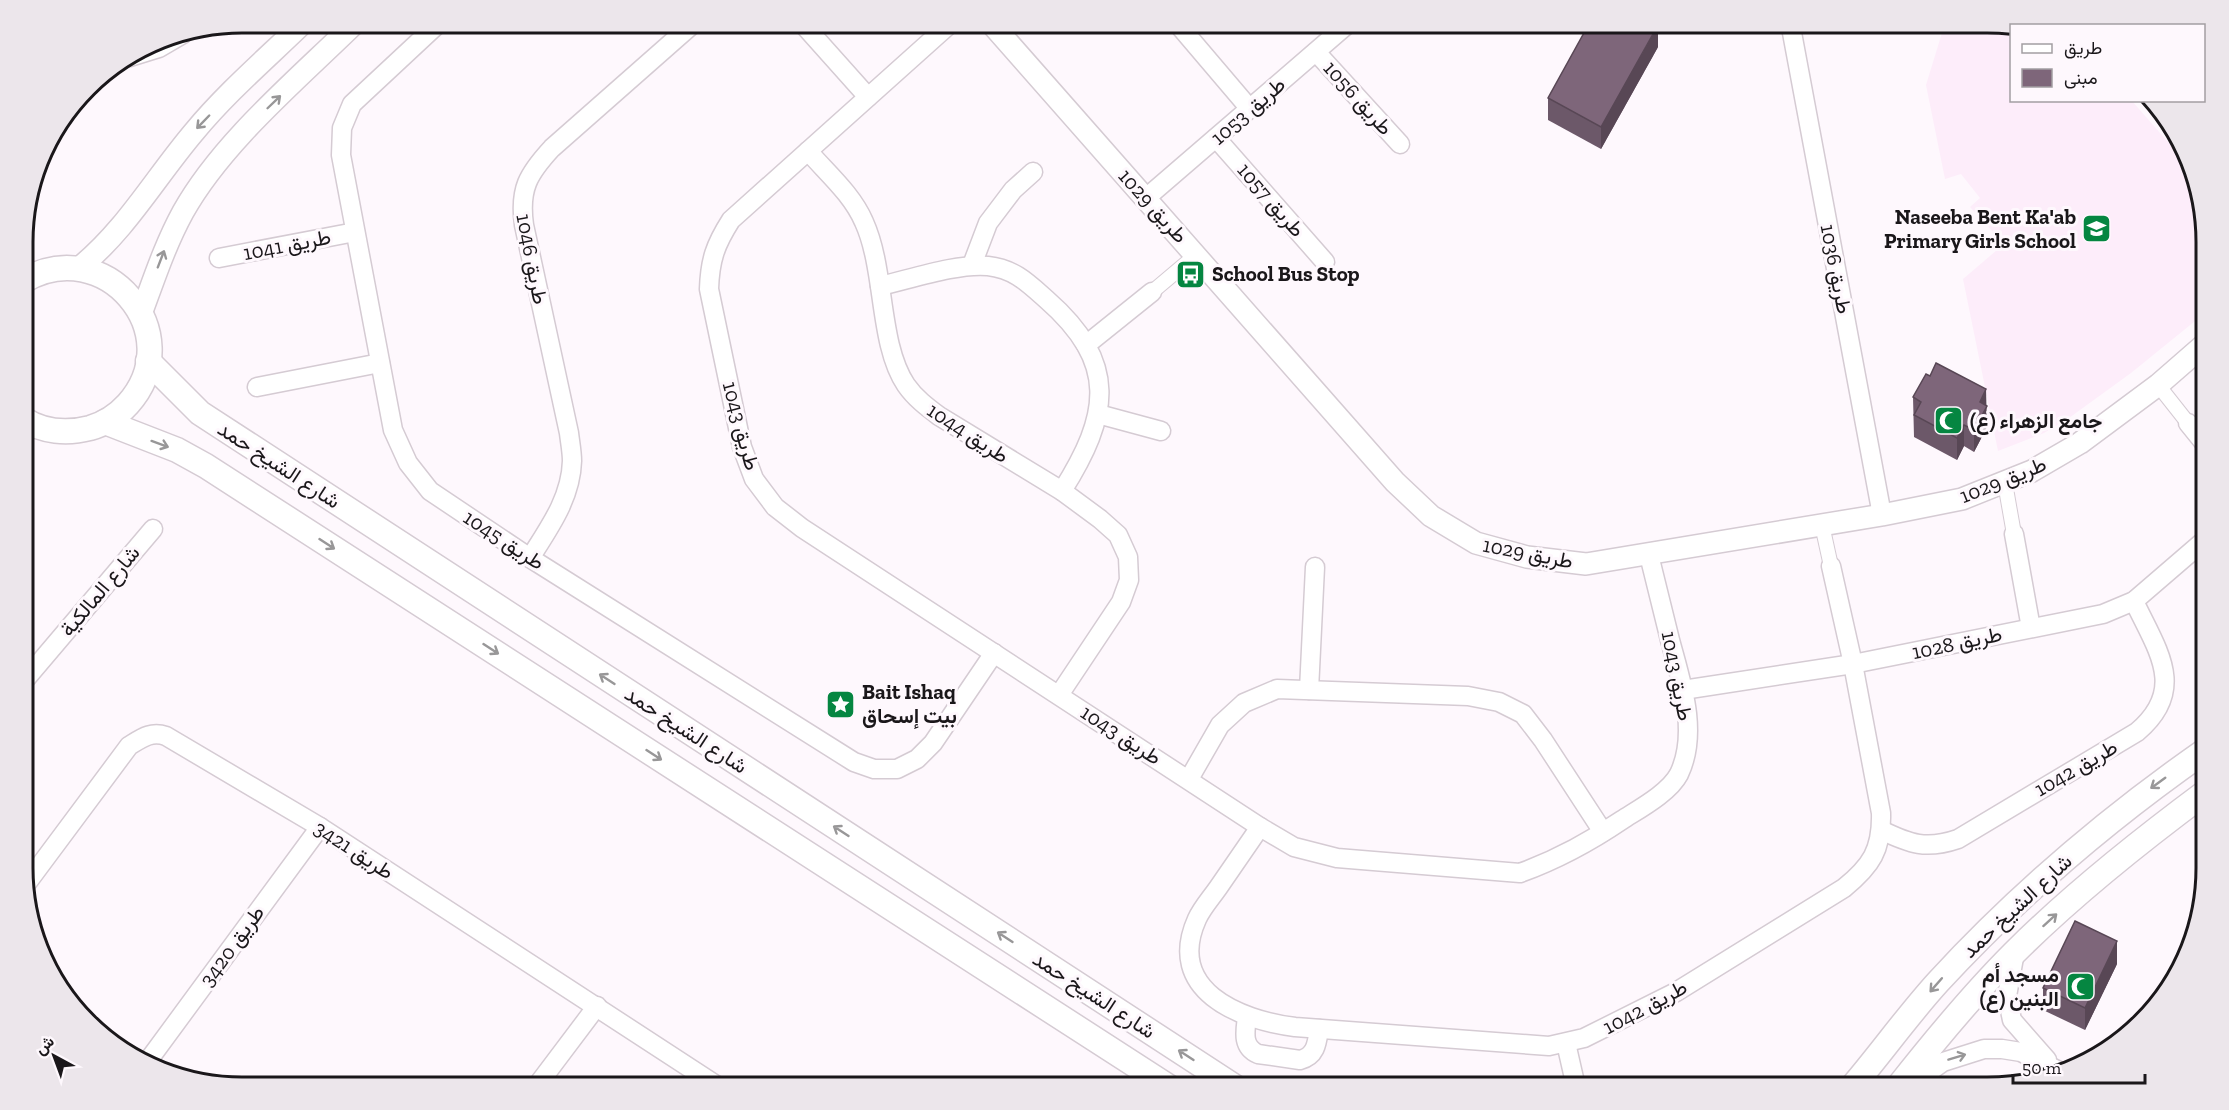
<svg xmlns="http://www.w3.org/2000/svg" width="2229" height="1110" font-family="'Zilla Slab',Vazirmatn,serif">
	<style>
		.built { fill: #fdedfa }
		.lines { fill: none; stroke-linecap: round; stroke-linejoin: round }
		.pedestrian-casing { stroke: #d5cbd3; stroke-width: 16 }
		.minor-casing { stroke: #d5cbd3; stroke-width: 21 }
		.tertiary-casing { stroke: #d5cbd3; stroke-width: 24 }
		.secondary-casing { stroke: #d5cbd3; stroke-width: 27 }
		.pedestrian { stroke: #fff; stroke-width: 14 }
		.minor { stroke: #fff; stroke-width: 18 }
		.tertiary { stroke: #fff; stroke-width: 21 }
		.secondary { stroke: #fff; stroke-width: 24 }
		.wall { fill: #6c5869 }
		.shaded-wall { fill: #584755 }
		.building { fill: #7e667a; stroke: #584755; stroke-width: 1.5 }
		.oneway { stroke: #989798 }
		.labels { text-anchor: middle; stroke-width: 6; stroke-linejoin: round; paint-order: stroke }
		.street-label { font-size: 21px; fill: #1a171a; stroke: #fef8fd }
		.poi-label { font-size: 21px; font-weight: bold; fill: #1a171a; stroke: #fef8fd; text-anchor: start }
		.rim { fill: none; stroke: #1a171a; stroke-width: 3 }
	</style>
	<rect width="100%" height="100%" fill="#fef8fd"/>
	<polygon class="built" points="1945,23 1987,23 2011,28 2012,100 2132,101 2182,158 2205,214 2205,313 2131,373 2069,418 2044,433 1998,451 1963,279 2004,244 1970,207 1980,198 1961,174 1945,179 1926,85"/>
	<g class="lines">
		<defs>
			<g id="pedestrian">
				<polyline points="1152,292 1196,255"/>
				<polyline points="2158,385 2188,423"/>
				<polyline points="2005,483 2014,534"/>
				<polyline points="1822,525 1831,566"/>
			</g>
			<g id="minor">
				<polyline points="440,22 352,104 342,128 341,155 393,430 408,463 430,491 530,558 854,762 874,769 897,769 917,759 933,743 994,653"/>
				<polyline points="801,22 868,97"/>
				<path d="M952,22L731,220C715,245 710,260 709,289L742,447L754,479L775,507L802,528L1260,827L1294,847L1337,858L1520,873C1556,860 1591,841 1622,820C1639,809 1669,793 1679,774C1699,732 1681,681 1670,640C1663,611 1656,583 1649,555"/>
				<polyline points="1176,22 1250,109"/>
				<polyline points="1790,22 1882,515"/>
				<polyline points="1316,52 1400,144"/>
				<polyline points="130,57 159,48 183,34"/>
				<polyline points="1216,138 1325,262"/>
				<path d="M808,151C827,173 852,194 864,222C886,270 878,343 906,385C915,398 927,407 939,416L1062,491L1100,519L1118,535L1128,557L1129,580L1121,602L1059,695"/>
				<polyline points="1146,198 1350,22"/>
				<polyline points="219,258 355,232"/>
				<polyline points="972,265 988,223 1013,190 1033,172"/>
				<path d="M880,286C911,279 958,263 988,266C1014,269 1027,282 1046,299C1119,363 1110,415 1062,491"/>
				<polyline points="1086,345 1152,292"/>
				<polyline points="257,387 380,363"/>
				<polyline points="1098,414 1161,431"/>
				<polyline points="2188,423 2205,444"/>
				<polyline points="2014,534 2031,628"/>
				<path d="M530,558C549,528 571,498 572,461C572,452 570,442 569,433L524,225C519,189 528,174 552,148L695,22"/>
				<polyline points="24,681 153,529"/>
				<polyline points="1309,690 1315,567"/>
				<polyline points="1683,690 1853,664 2103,614 2134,601 2206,539"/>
				<polyline points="1189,779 1220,725 1244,703 1277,689 1468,696 1499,702 1523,714 1543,740 1603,832"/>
				<path d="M1260,827C1246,847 1232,868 1218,888C1211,898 1202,908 1197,919C1165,990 1239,1020 1295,1027L1549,1046L1584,1038L1676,992L1844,888C1871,866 1882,850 1881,813L1853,664L1831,566"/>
				<path d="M1881,830C1910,844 1926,850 1958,839L2137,732C2188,689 2157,650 2134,601"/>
				<path d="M24,887L129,746C142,738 151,731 166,736L320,827L719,1087"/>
				<polyline points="2015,952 2007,996 2012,1020 2047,1060"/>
				<path d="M1247,1017C1245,1032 1242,1047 1258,1054L1300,1060C1316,1056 1317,1043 1319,1029"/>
				<polyline points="1566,1043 1576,1087"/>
				<polyline points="145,1065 320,827"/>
				<polyline points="536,1087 597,1006"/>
				<polyline points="1908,1087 1943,1062 1984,1049 2002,1049 2021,1052 2063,1073"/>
			</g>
			<g id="tertiary">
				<polyline points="990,22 1395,482 1431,516 1476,543 1527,557 1586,564 1882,515 1962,499 2032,471 2080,443 2158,385 2205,344"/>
				<path d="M79,268C126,230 155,178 194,132C227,92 267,58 304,22"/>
				<path d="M141,314C154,279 165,245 183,212C222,142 298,79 356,22"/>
			</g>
			<g id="secondary">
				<path d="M23,281C104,232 191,333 128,404C118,415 104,424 90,428C67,434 43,432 23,419"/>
				<polyline points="148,361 200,413 1235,1087"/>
				<polyline points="105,422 177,450 206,466 1169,1087"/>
				<path d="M1852,1087C1881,1053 1908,1015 1938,982C2018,895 2110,817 2206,750"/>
				<path d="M1898,1087C1935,1040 1972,995 2014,953C2073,894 2140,841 2206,792"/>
			</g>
		</defs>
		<use href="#pedestrian" class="pedestrian-casing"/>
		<use href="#minor" class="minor-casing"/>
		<use href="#tertiary" class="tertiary-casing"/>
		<use href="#secondary" class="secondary-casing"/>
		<use href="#pedestrian" class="pedestrian"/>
		<use href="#minor" class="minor"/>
		<use href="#tertiary" class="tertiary"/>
		<use href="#secondary" class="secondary"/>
	</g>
	<g class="wall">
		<polygon points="1658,47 1601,149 1548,120 1548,98"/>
		<polygon points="1930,376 1986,405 1987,427 1974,452 1964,446 1957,460 1914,437 1913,397"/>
		<polygon points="2117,964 2085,1030 2043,1010 2043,988"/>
	</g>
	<g class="shaded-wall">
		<polygon points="1658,25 1658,47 1601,149 1601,127"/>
		<polygon points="1986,389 1987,427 1974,452 1974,430 1980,402"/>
		<polygon points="1964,425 1964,446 1957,460 1957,438"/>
		<polygon points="2117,941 2117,964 2085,1030 2085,1008"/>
	</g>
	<g class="building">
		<polygon points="1590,22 1654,22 1658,25 1601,127 1548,98"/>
		<polygon points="1936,363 1986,389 1980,402 1987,406 1974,430 1964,425 1957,438 1914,415 1921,402 1913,397 1926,374 1930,376"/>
		<polygon points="2075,921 2117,941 2085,1008 2043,988"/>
	</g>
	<defs><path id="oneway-shaft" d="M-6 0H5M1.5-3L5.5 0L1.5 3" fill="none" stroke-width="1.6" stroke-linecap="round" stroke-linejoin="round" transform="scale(1.5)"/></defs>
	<g class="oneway">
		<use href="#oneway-shaft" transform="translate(274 102) rotate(-44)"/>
		<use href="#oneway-shaft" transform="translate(203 122) rotate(134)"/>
		<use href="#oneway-shaft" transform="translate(161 259) rotate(-69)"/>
		<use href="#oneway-shaft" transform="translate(160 444) rotate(20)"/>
		<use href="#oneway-shaft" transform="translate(327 544) rotate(33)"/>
		<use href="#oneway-shaft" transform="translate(491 649) rotate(33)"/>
		<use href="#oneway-shaft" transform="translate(607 679) rotate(-147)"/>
		<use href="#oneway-shaft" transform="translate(654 755) rotate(33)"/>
		<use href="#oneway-shaft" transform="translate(2158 783) rotate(144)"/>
		<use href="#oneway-shaft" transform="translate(841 831) rotate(-147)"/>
		<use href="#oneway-shaft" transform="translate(2050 920) rotate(-42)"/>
		<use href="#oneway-shaft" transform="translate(1005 937) rotate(-147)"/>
		<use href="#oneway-shaft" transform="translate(1936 985) rotate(131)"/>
		<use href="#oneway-shaft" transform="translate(1186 1055) rotate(-147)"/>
		<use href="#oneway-shaft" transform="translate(1957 1057) rotate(-17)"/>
	</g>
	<defs>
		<symbol id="school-square" viewBox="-11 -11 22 22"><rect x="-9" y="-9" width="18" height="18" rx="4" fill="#058641" stroke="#fef8fd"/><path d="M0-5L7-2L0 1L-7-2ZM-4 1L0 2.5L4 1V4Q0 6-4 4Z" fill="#fff"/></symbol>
		<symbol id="bus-square" viewBox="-11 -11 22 22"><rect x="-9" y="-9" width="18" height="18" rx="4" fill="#058641" stroke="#fef8fd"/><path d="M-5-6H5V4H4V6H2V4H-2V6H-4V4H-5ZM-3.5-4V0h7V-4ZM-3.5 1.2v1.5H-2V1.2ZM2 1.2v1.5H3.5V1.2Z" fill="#fff"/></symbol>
		<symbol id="mosque-square" viewBox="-11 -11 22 22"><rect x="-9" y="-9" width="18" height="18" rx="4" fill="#058641" stroke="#fef8fd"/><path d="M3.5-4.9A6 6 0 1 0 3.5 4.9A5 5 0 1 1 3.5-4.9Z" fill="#fff"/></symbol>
		<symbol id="sight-square" viewBox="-11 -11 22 22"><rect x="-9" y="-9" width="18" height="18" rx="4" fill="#058641" stroke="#fef8fd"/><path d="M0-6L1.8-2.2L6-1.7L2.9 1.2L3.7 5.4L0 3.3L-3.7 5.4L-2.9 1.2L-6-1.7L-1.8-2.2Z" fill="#fff"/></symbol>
	</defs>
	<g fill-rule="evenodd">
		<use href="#school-square" x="2080" y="212" width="33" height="33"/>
		<use href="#bus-square" x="1174" y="258" width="33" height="33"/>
		<use href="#mosque-square" x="1932" y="404" width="33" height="33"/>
		<use href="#sight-square" x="824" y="688" width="33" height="33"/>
		<use href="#mosque-square" x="2064" y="970" width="33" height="33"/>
	</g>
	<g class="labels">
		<g class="street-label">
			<text transform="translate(1358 98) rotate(48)" y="7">طريق 1056</text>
			<text transform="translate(1248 111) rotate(-41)" y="7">طريق 1053</text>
			<text transform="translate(1271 200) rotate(49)" y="7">طريق 1057</text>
			<text transform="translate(1153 206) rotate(48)" y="7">طريق 1029</text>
			<text transform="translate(287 245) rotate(-11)" y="7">طريق 1041</text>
			<text transform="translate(532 259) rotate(79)" y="7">طريق 1046</text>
			<text transform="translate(1836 269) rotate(79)" y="7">طريق 1036</text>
			<text transform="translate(741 426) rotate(75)" y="7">طريق 1043</text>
			<text transform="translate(968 433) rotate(33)" y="7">طريق 1044</text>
			<text transform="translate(279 465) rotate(33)" y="7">شارع الشيخ حمد</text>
			<text transform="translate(2003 480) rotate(-22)" y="7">طريق 1029</text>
			<text transform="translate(504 540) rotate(33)" y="7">طريق 1045</text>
			<text transform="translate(1528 553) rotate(11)" y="7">طريق 1029</text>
			<text transform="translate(100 591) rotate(-50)" y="7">شارع المالكية</text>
			<text transform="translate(1957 643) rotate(-12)" y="7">طريق 1028</text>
			<text transform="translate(1677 676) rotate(79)" y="7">طريق 1043</text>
			<text transform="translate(686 730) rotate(33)" y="7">شارع الشيخ حمد</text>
			<text transform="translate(1121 735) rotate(33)" y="7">طريق 1043</text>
			<text transform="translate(2076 768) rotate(-30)" y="7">طريق 1042</text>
			<text transform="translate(354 850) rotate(33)" y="7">طريق 3421</text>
			<text transform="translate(2017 906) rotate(-43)" y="7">شارع الشيخ حمد</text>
			<text transform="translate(232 946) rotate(-54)" y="7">طريق 3420</text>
			<text transform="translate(1094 995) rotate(33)" y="7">شارع الشيخ حمد</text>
			<text transform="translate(1645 1007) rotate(-28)" y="7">طريق 1042</text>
		</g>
		<g class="poi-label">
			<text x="2076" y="224" text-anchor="end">Naseeba Bent Ka'ab<tspan x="2076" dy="24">Primary Girls School</tspan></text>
			<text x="1212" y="281">School Bus Stop</text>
			<text x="1970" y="428">جامع الزهراء (ع)</text>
			<text x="862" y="699">Bait Ishaq<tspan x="862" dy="24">بيت إسحاق</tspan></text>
			<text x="2059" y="982" text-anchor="end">مسجد أم<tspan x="2059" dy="24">البنين (ع)</tspan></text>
		</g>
	</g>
	<path d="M0 0H2229V1110H0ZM242 33H1987A209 209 0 0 1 2196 242V868A209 209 0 0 1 1987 1077H242A209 209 0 0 1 33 868V242A209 209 0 0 1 242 33Z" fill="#ece6eb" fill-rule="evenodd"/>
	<path class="rim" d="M242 33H1987A209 209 0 0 1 2196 242V868A209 209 0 0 1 1987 1077H242A209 209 0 0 1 33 868V242A209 209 0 0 1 242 33Z"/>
	<rect x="2010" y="24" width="195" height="78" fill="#fef8fd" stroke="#a39ea2" stroke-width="1.5"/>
	<rect x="2022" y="44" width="30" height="9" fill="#ffffff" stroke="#a39ea2" stroke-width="1.5"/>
	<text x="2064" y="54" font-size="18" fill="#1a171a">طريق</text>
	<rect x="2022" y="69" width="30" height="18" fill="#7e667a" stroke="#a39ea2" stroke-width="1.5"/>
	<text x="2064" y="84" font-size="18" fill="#1a171a">مبنى</text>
	<g transform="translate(54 1056) rotate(319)" stroke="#fef8fd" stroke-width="4.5" paint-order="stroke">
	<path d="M0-4.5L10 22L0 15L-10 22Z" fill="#1a171a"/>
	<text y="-9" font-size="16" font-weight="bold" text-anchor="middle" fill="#1a171a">ش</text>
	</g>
	<path d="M2013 1074v9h132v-9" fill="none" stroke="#1a171a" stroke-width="3"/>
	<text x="2022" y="1074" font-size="18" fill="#1a171a" stroke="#fef8fd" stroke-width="4.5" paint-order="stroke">50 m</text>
</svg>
